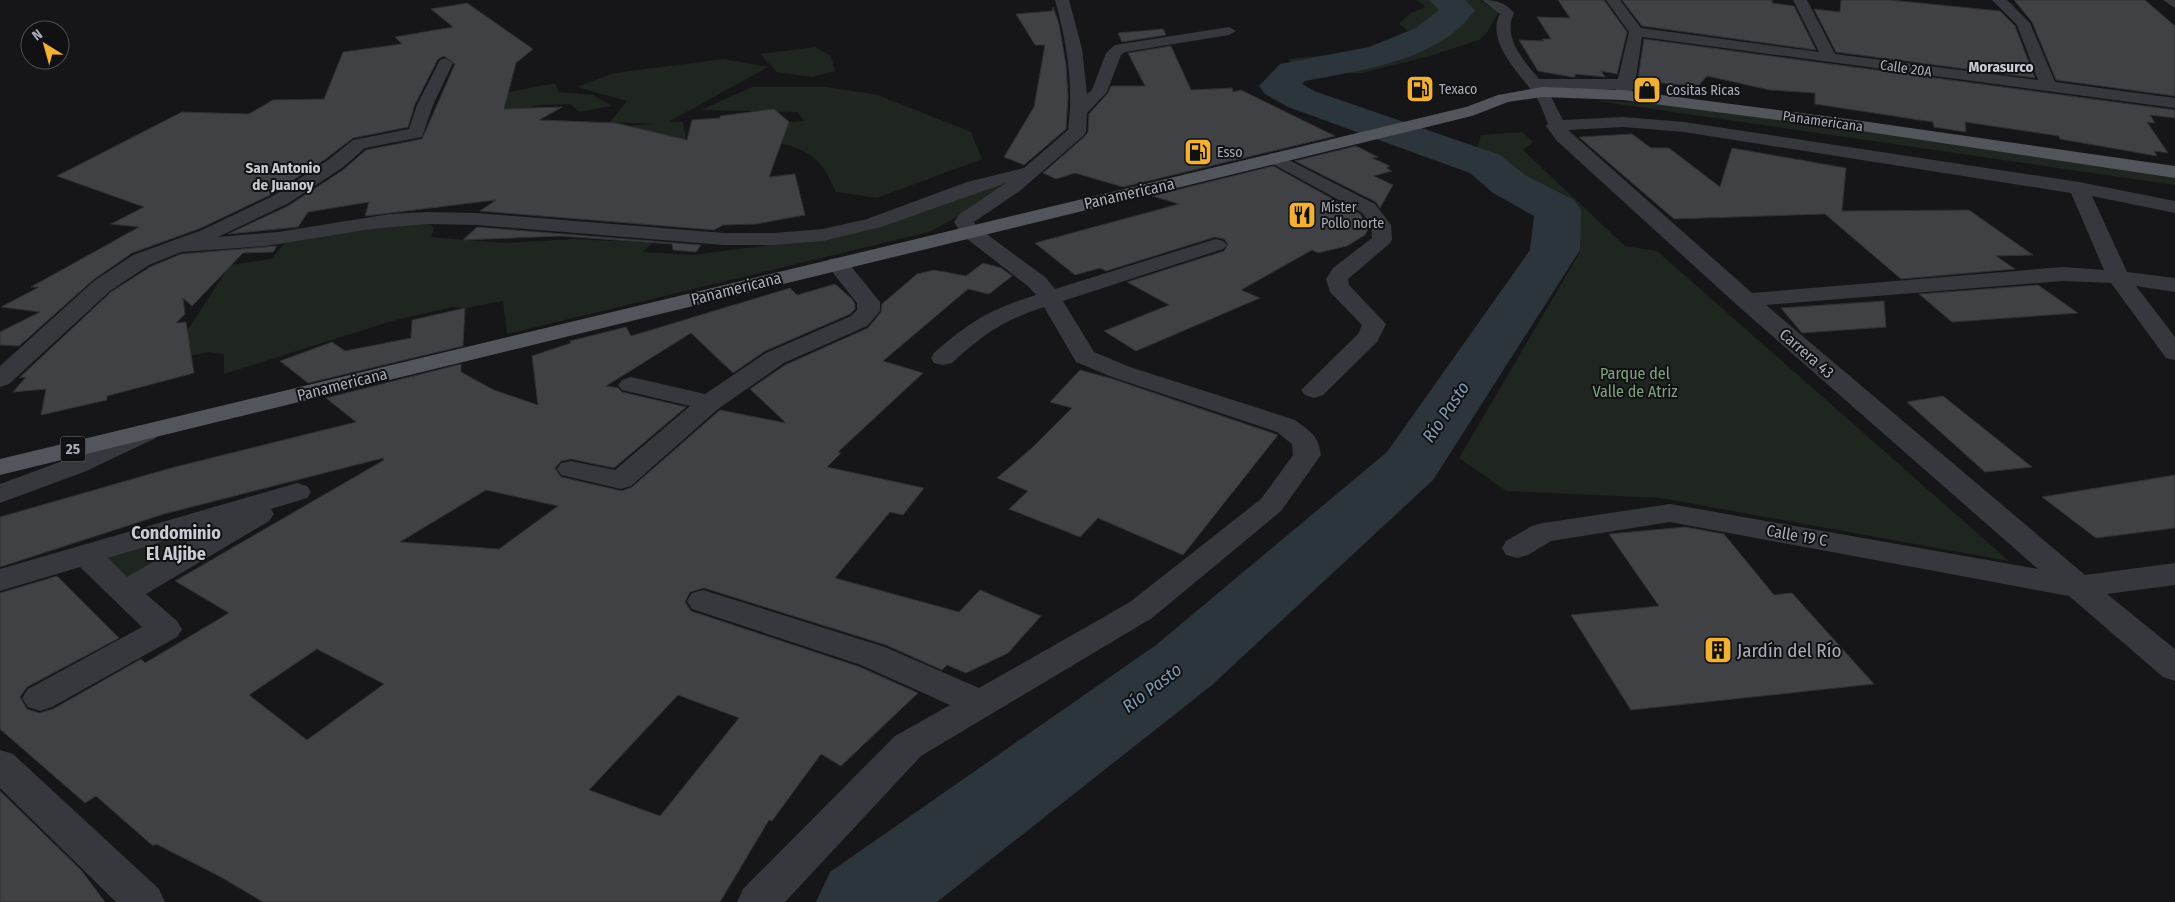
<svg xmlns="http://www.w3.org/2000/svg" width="2175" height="902" font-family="'Fira Sans Condensed',sans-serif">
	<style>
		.green { fill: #1e261f }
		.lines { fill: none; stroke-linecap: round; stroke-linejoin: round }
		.river { fill: #2c353c; fill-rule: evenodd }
		.building { fill: #404145; stroke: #303034; fill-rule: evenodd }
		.street { fill: #37383d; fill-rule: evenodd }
		.primary { fill: #53555c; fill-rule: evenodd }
		.labels { text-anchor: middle; stroke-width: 4; stroke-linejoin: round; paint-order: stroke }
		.far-street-label { font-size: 14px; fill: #a8adb8; stroke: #111113 }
		.far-poi-label { font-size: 14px; fill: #a8adb8; stroke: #111113; text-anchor: start }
		.far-neighbourhood-label { font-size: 15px; font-weight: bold; fill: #c9ccd4; stroke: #111113 }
		.shield { fill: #111113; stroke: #7b7e86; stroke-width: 1 }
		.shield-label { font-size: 15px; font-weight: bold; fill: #a8adb8 }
		.street-label { font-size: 16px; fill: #a8adb8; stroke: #111113 }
		.park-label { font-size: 16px; fill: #7fa381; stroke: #111113 }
		.water-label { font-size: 18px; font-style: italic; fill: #7f9bb3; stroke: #111113 }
		.neighbourhood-label { font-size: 18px; font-weight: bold; fill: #c9ccd4; stroke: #111113 }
		.near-poi-label { font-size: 19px; fill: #a8adb8; stroke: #111113; text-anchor: start }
	</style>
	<rect width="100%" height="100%" fill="#161618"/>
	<g class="green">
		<path d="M1417,0H1479L1499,12L1486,34L1479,40L1433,55L1362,73H1318L1292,65L1288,59C1333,54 1371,54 1412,34L1399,24L1410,13L1426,7Z"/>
		<polygon points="815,47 831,56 835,71 812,77 777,72 760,54"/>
		<polygon points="724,59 768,67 668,122 683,122 686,140 560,130 655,124 610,122 627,101 577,87 614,73"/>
		<polygon points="555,83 559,92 593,95 612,106 579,112 570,104 539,105 462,126 494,95"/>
		<path d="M752,87H827L878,95L971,132L982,159L877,198L836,192C830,180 824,165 813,157C793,141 736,135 709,130L804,121L798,112L701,110Z"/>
		<polygon points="1591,100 1661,104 1823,124 2175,177 2175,185"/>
		<polygon points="1522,132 1533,142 1523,150 1625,246 1657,251 2009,561 1660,498 1506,491 1459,458 1580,252 1578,209 1521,179 1497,159 1476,152 1481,135"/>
		<polygon points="1011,179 997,196 929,232 507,334 503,301 465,308 452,307 392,321 224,374 224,354 209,352 168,360 230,265 271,259 285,243 304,236 428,222 434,228 431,237 505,243 574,239 653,243 642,252 693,255 807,240"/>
		<polygon points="201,530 211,537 131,584 101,556"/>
	</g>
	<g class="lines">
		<path class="river" d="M1429,0H1465L1475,10C1440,61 1361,70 1305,81L1302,84L1314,91L1500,155L1525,175L1574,200L1581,210L1580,250L1442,466L1433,480L1212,685L937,902H816L830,872L1156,645L1387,452L1530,250L1534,216L1493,193L1470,173L1288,107L1265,94L1259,86L1280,64L1369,47L1416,28L1439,10Z"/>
	</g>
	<g class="building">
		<polygon points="1558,0 1604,0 1627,32 1617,74 1601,71 1605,77 1575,74 1575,77 1572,77 1538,71 1519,40 1544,41 1542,39 1551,39 1537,17 1570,18"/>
		<polygon points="1622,0 1772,0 1772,3 1794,6 1816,50 1642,26"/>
		<polygon points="1841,0 1890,0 2000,11 2015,26 2035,78 1836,52 1814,9 1840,12"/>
		<polygon points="2014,0 2145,0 2175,26 2175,96 2056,80 2032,22"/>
		<polygon points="467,3 533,49 516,63 504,109 562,107 539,120 616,123 687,140 692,120 720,118 720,116 774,109 789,122 769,177 795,174 805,215 756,224 723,225 714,230 480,211 496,200 365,216 369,202 308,212 298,227 228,234 288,206 343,170 366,150 422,139 455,64 444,56 438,59 415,104 408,127 353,138 327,158 272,194 201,228 132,253 93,280 19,346 0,345 0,332 40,312 1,307 39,287 31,287 139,227 111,224 144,207 57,176 182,112 249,114 273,100 324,99 343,52 402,44 395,37 453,27 431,9"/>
		<polygon points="1053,7 1059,24 1066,65 1068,97 1066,129 1024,165 1004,157 1034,107 1045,45 1035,45 1016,14 1052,11"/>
		<polygon points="1163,29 1166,35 1122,42 1118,33"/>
		<polygon points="1644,39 2175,110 2175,118 2150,115 2155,123 2147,122 2168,153 2154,151 2157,156 2060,139 2059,136 1965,122 1966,132 1934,127 1933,122 1815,104 1815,93 1770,90 1707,76 1699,85 1668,84 1638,78"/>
		<polygon points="1171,46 1191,90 1232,88 1233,92 1241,90 1335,136 1123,187 1075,173 1056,179 1043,173 1084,137 1088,132 1089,114 1108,93 1111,86 1145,86 1128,53"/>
		<polygon points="1632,134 1651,148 1669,148 1720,187 1732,148 1846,168 1842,211 1969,210 2033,255 1996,256 2015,269 1901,279 1825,214 1674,219 1579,137"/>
		<polygon points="1356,146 1378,157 1372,158 1390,166 1386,168 1392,171 1374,176 1393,185 1380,208 1376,202 1295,161"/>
		<polygon points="1273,166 1360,214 1369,227 1365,235 1347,246 1318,253 1312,250 1241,290 1260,298 1136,351 1104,331 1169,305 1127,282 1224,251 1228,244 1224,239 1215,237 1106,271 1100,268 1075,275 1035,243 1179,204 1152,196"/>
		<polygon points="477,227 701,245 696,252 673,250 672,244 561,236 463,240"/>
		<polygon points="277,246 273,252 243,253 192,306 183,298 185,314 176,323 186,322 194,373 107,396 107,400 41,415 46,389 13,392 26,377 19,378 111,292 150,267 181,254"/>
		<path d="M983,263L1001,268L1012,276L989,294L968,289L883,361L923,373L838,452L841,453L827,467L924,488L903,515L890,512L835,578L959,612L980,590L1041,616L1008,653L966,673L947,665L942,670L886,645L704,588L690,592L685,602L691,611L860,667L918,693L841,766L821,754L772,821L769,820L720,902H263L219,876L156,844L153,846L96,796L85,803L0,729V593L57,576L119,638L27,687L20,697L27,709L39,713L53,709L141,659L145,663L229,613L175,581L384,460L383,458L164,514L0,567V517L171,468L356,422L326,398L461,364V372L494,390L538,405L532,356L571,343L570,341L626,327L631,336L790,288L797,295L835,284L852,299L855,304V309L850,314L765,351L733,373L691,333L606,386L618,388L622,392L686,407L614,468L571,459L561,461L555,468L561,477L622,491L632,487L720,410L786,423L750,389L785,365L868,328L881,312L882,304L917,274L934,270L966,276ZM486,490L558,506L499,549L400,542ZM317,649L384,684L307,740L249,695ZM678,695L739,718L660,816L589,790Z"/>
		<polygon points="2038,285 2078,313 1952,322 1919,294"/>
		<polygon points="1884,301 1886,327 1802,333 1781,308"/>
		<polygon points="465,308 463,346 308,383 280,361 332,342 345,351 411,338 412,320"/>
		<polygon points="1080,370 1113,379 1278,435 1183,555 1098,518 1080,537 1009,509 1028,491 997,478 1033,447 1072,408 1050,402"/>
		<polygon points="1943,396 2032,467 1985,472 1907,402"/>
		<polygon points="2175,475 2175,528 2096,538 2042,497"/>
		<polygon points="1685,527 1724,534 1774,595 1792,593 1874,684 1631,710 1571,615 1659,606 1609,534"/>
		<polygon points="0,791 81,870 105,902 0,902"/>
	</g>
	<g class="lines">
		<g class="street">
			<path d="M1055,0H1069L1082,49L1087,94L1092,90L1106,53L1115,45L1229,27L1236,31L1229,35L1125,52L1121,55L1107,92L1087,113L1086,132L1083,136L1021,190L974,222L977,227L1045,277L1055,289L1209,241L1216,239L1223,241L1227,245L1223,249L1063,301L1094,352L1130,367L1295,420C1311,432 1318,435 1321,455L1281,511L1152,618L921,756L785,902H737L743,889L895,736L950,705L861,665L692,609L687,601L692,593L703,590L885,647L979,688L1130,602L1261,499L1293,455L1292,444L1277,432L1112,377L1076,362L1044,307C1002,321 984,334 952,363L943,365L934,363L931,358L934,353C972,320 989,310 1036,295L1029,287L962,235L954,222L960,214L1006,183L881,227L823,241L774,245H724L477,225L427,224L371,229L266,246L181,252L149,265L110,291L9,384L0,387V366L94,281L133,255L202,230L273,196L328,160L353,140L409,129L417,105L440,60L445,58L453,63L433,105L422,137L365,148L342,168L287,204L218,237L278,232L390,214L427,212L477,213L724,233H774L823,229L867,219L967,182L1024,168L1068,130C1074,86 1067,43 1055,0Z"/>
			<path d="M1482,0C1496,0 1505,2 1514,13C1502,38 1524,61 1539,79H1618L1629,32L1606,0H1620L1641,28L1819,52L1793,0H1807L1835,54L2038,80L2017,25L1992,0H2007L2030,23L2055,82L2175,98V108L1642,37L1635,84L1629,98H1617L1615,95L1616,89H1547L1563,120L1623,117L1684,122L2079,182L2175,201V213L2092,196L2127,272L2175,278V292L2136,286L2175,337V360L2166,358L2111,283L2063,281L1766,305L2085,575L2175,563V585L2107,594L2175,649V681L2163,677L2069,596L1670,522L1551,541L1528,555L1517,558L1506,555L1502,548L1506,541L1532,526L1543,523L1670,504L2038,569L1737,305L1557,141L1546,126L1548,124C1544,114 1541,104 1535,95C1521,75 1485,42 1500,14ZM1623,127L1684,132L2071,193L2104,270L2063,267L1752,293L1568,130Z"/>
			<polygon points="2163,0 2175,0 2175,8"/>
			<path d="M1275,153L1375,204L1391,225L1392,240L1389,244L1348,279L1349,285L1386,324L1377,342L1323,395L1314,398L1305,395L1301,390L1358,334L1362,325L1330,292L1326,279L1333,268L1372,238C1372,226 1369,220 1361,212L1269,162L1266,158L1269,154Z"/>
			<polygon points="837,258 845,259 880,302 880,311 867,326 784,363 718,409 631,486 621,489 561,475 557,469 561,463 571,461 615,470 690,406 622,390 618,385 622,380 631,377 705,394 766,353 851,316 857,310 857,303 826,264 829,259"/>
			<polygon points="146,424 156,426 159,432 156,438 84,472 0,503 0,484 65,460"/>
			<path d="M297,483L307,486L311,492L307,498L271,509L274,514L269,521L146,594L177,621L182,629L177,637L52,707L40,711L28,707L22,698L28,689L142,627L80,567L0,591V569ZM217,525L127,577L108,558Z"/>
			<polygon points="0,750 13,754 159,889 165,902 116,902 0,788"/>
		</g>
		<polygon class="primary" points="1542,87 1623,90 1855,120 2175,166 2175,178 1855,130 1623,100 1542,97 1508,102 1472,116 0,475 0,459 1466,107 1498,95"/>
	</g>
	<defs>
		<symbol id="fuel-square" viewBox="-11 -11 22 22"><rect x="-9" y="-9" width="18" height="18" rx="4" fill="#f2b134" stroke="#111113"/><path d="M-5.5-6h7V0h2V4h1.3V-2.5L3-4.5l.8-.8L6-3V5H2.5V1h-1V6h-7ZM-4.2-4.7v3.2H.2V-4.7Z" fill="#111"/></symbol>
		<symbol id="shop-square" viewBox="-11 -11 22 22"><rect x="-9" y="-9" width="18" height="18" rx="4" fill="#f2b134" stroke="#111113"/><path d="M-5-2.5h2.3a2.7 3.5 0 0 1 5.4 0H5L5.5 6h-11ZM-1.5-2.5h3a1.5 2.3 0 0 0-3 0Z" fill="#111"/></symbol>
		<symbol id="restaurant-square" viewBox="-11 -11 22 22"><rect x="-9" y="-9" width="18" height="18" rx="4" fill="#f2b134" stroke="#111113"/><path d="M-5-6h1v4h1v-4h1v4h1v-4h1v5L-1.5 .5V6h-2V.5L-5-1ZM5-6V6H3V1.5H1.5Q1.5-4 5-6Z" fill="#111"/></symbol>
		<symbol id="building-square" viewBox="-11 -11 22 22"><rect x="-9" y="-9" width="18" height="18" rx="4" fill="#f2b134" stroke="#111113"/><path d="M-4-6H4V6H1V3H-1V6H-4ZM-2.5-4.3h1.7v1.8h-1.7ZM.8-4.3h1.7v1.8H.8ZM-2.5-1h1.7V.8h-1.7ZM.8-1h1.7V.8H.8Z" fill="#111"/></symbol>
	</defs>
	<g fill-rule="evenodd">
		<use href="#fuel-square" x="1404" y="73" width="32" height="32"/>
		<use href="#shop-square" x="1631" y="74" width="32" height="32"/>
		<use href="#fuel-square" x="1182" y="136" width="32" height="32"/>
		<use href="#restaurant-square" x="1286" y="199" width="32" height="32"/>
		<use href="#building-square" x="1702" y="634" width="32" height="32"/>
	</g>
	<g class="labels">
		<g class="far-street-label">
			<text transform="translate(1906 68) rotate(8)" y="5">Calle 20A</text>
			<text transform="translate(1823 121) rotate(8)" y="5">Panamericana</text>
		</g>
		<g class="far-poi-label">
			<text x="1439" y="94">Texaco</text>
			<text x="1666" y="95">Cositas Ricas</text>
			<text x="1217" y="157">Esso</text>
			<text x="1321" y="212">Míster<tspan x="1321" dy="16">Pollo norte</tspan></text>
		</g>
		<g class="far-neighbourhood-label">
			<text x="2001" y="72">Morasurco</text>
			<text x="283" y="173">San Antonio<tspan x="283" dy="17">de Juanoy</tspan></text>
		</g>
		<rect class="shield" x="60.5" y="436.5" width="25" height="25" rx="4"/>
		<g class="shield-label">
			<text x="73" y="454">25</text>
		</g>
		<g class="street-label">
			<text transform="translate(1129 193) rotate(-13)" y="6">Panamericana</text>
			<text transform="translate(736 288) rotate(-14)" y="6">Panamericana</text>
			<text transform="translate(1807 353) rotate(41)" y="6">Carrera 43</text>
			<text transform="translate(342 384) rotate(-14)" y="6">Panamericana</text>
			<text transform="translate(1797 535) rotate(10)" y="6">Calle 19 C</text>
		</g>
		<g class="park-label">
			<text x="1635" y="379">Parque del<tspan x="1635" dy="18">Valle de Atriz</tspan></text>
		</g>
		<g class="water-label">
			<text transform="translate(1446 412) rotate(-56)" y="6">Río Pasto</text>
			<text transform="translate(1152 688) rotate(-37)" y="6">Río Pasto</text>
		</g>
		<g class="neighbourhood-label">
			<text x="176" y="539">Condominio<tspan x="176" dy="21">El Aljibe</tspan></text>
		</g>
		<g class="near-poi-label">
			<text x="1737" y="657">Jardín del Río</text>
		</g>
	</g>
	<g transform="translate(45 45) rotate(323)"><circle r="24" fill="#111113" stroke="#4d4f55"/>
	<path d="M0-4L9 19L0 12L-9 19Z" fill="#f2b134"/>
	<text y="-8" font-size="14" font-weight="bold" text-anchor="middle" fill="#a8adb8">N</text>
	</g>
</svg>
